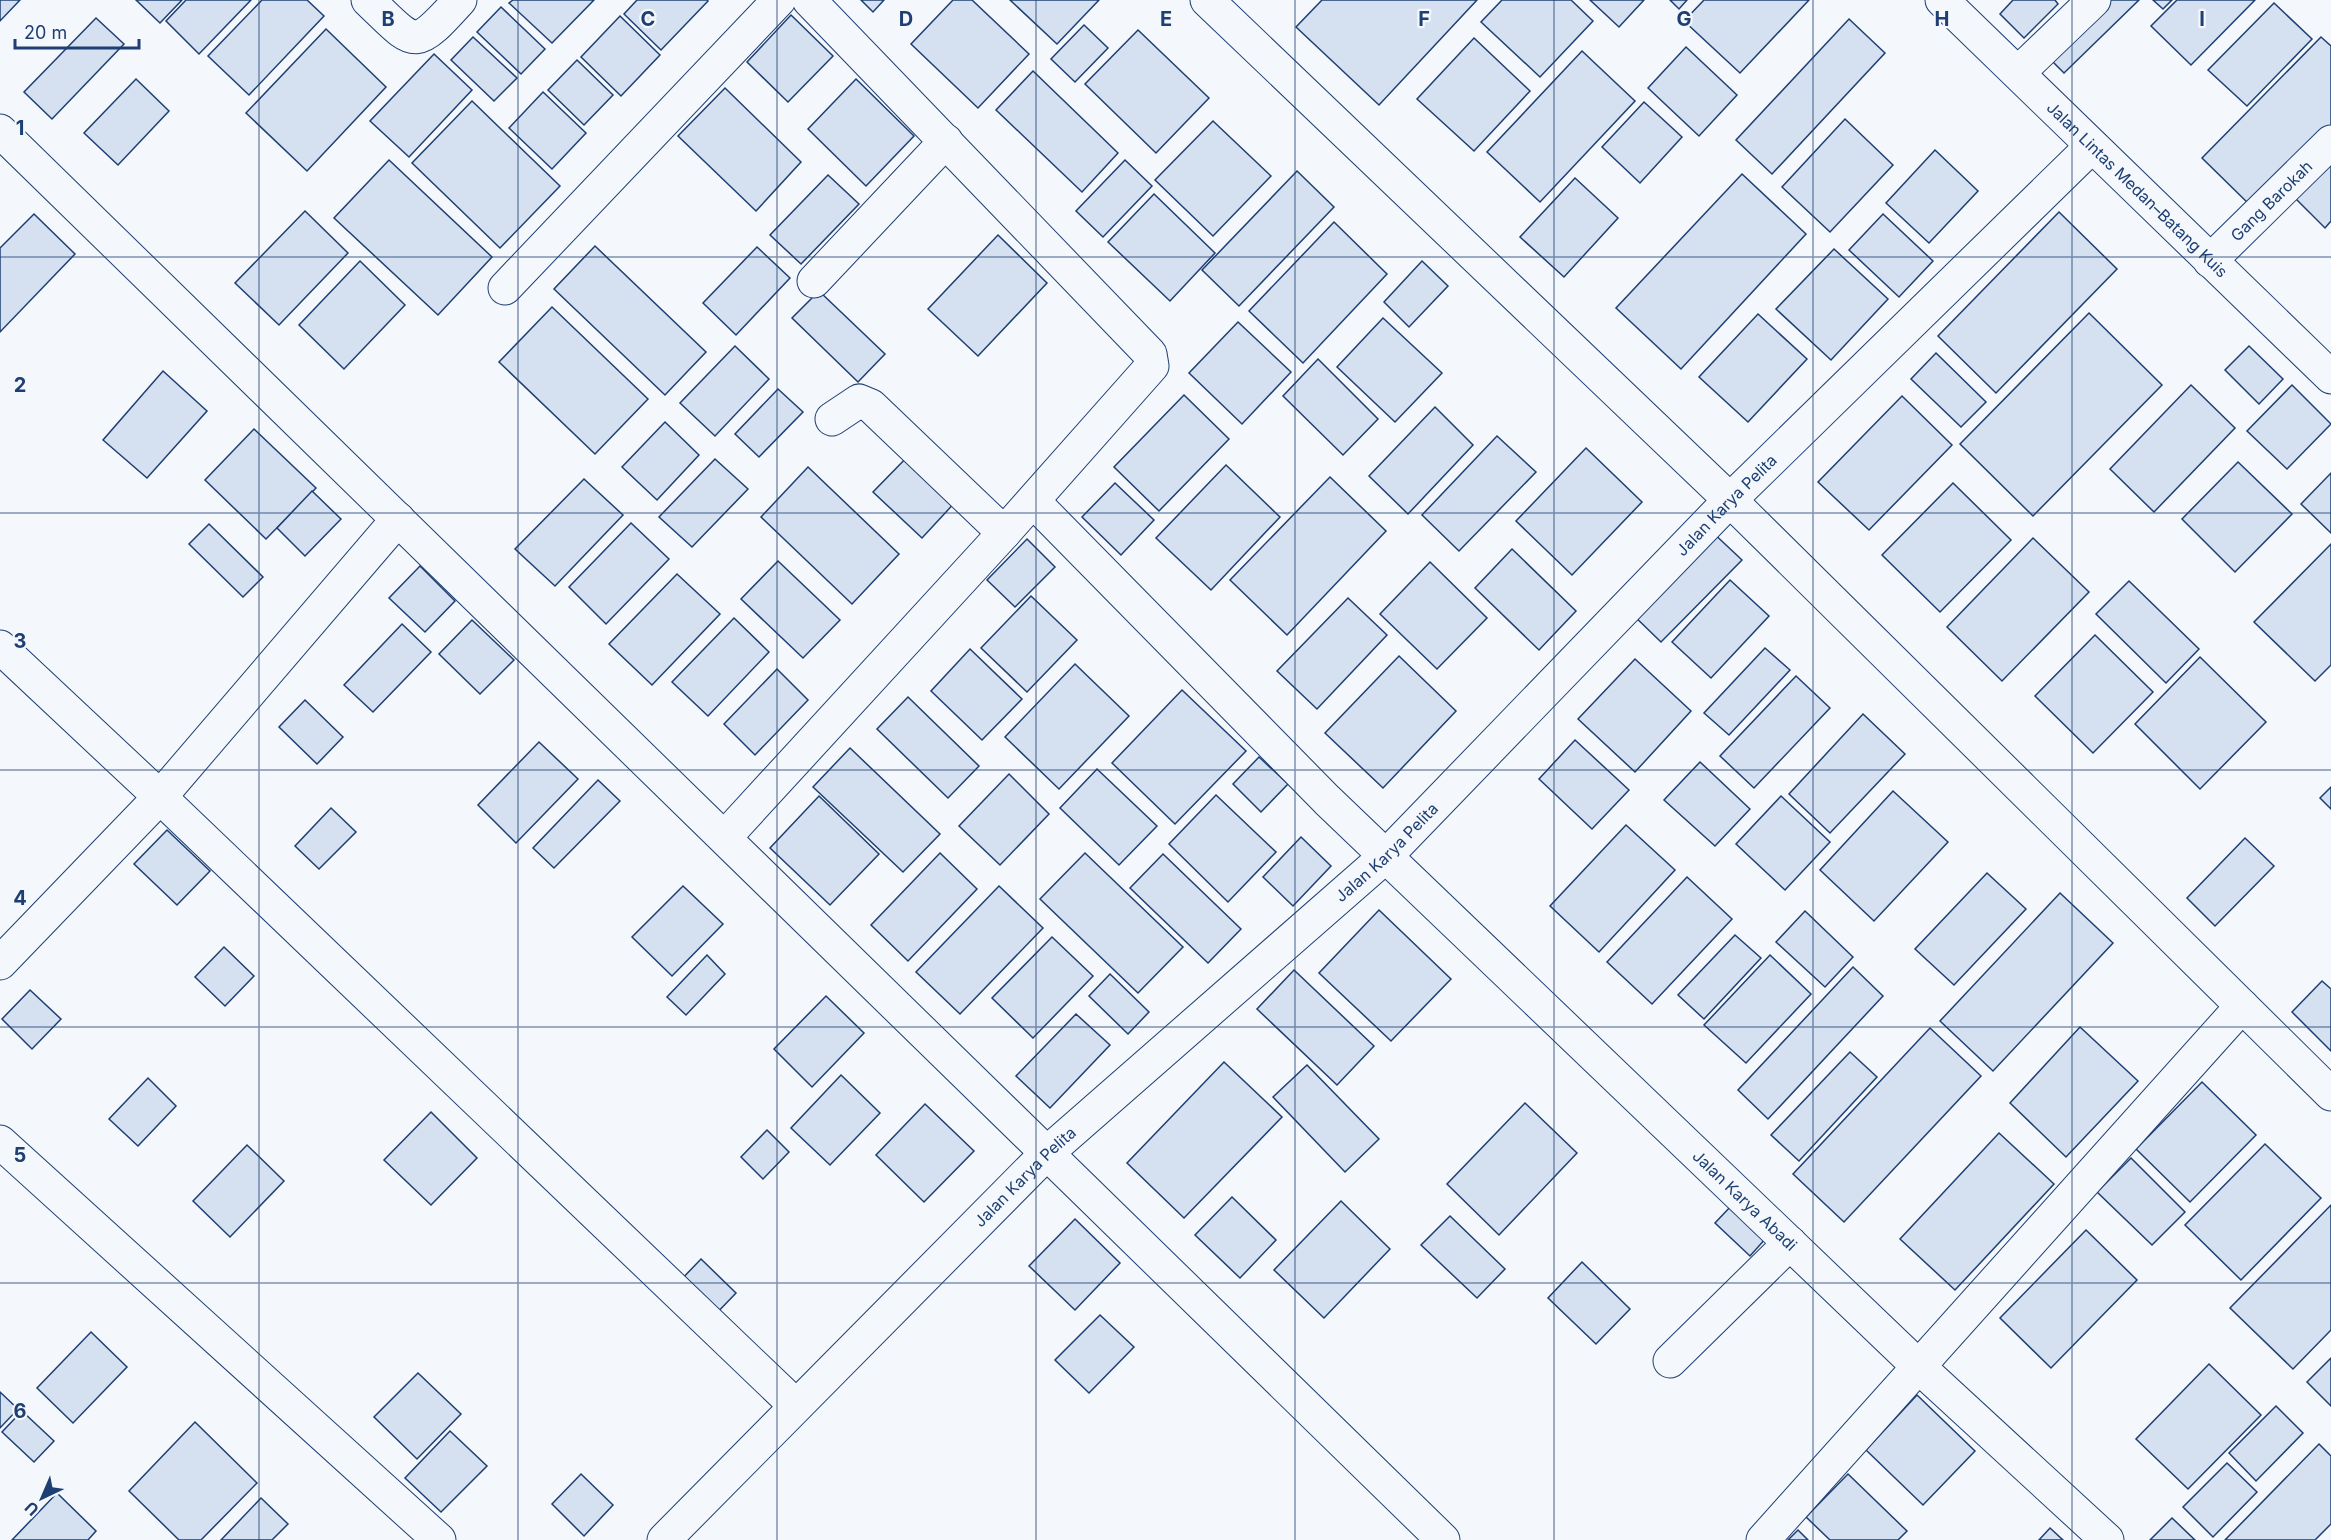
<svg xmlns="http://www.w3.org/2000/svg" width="2331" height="1540" font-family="Inter,sans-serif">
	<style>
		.building { fill: #d5e0f0; stroke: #1d3f73; stroke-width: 1.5 }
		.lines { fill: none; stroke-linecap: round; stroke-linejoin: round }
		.minor-casing { stroke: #1d3f73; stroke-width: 35 }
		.trunk-casing { stroke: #1d3f73; stroke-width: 35 }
		.minor { stroke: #f4f7fb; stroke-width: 33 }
		.trunk { stroke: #f4f7fb; stroke-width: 33 }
		.grid { fill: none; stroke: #1d3f73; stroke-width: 1.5; stroke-opacity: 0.55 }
		.labels { text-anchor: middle; stroke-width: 4.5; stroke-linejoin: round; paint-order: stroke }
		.street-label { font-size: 16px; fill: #1d3f73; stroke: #f4f7fb }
		.grid-label { font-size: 20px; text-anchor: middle; font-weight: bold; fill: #1d3f73; stroke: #f4f7fb; stroke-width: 4.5; stroke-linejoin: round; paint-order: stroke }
	</style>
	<rect width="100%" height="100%" fill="#f4f7fb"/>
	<g class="building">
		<polygon points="0,0 20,0 0,21"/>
		<polygon points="136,0 182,0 160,23"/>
		<polygon points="186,0 251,0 199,54 166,21"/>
		<polygon points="262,0 307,0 324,16 249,95 208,56"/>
		<polygon points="513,0 594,0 552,43 509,3"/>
		<polygon points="637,0 707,0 708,1 661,50 624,14"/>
		<polygon points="861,0 884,0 873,12"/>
		<polygon points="953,0 972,0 1029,54 978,108 911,44"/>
		<polygon points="1010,0 1099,0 1057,44"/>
		<polygon points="1322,0 1477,0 1379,105 1296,27"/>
		<polygon points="1502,0 1571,0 1593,21 1540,77 1481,22"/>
		<polygon points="1590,0 1644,0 1619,27"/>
		<polygon points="1670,0 1687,0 1679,9"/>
		<polygon points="1704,0 1809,0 1740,73 1684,21"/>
		<polygon points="2013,0 2055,0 2058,4 2024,38 2000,14"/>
		<polygon points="2100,0 2139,0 2064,73 2045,54"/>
		<polygon points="2153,0 2172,0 2163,9"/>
		<polygon points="2177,0 2255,0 2191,65 2151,26"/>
		<polygon points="2274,3 2312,39 2247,106 2208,70"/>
		<polygon points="501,7 545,49 521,74 477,32"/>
		<polygon points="791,15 833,56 788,102 747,62"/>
		<polygon points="620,16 660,55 621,96 581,57"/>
		<polygon points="96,18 124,44 52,119 24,92"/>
		<polygon points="1849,19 1885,53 1772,174 1736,140"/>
		<polygon points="1084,25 1108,48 1075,82 1051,59"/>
		<polygon points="326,29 386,87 307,171 246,113"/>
		<polygon points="1138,30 1209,98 1156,153 1085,84"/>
		<polygon points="473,37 517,78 494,101 451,60"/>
		<polygon points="2321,37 2331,46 2331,128 2253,208 2202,158"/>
		<polygon points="1474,38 1530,91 1474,151 1417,99"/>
		<polygon points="1686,47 1737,95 1699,136 1648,88"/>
		<polygon points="1582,51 1635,101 1540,202 1487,152"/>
		<polygon points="434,54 472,90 409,157 370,121"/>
		<polygon points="577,60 613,95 584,125 548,90"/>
		<polygon points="1033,71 1118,153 1082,192 996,110"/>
		<polygon points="136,79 169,111 118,165 84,133"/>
		<polygon points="856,79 914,136 866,186 808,129"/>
		<polygon points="725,88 801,162 756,211 678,136"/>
		<polygon points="543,92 586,133 552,169 509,128"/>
		<polygon points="472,101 560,186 500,248 412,163"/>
		<polygon points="1644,102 1682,137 1640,183 1602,147"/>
		<polygon points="1845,119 1893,165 1830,232 1782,187"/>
		<polygon points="1213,121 1271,176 1213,236 1155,180"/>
		<polygon points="2331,149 2331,221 2325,228 2289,192"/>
		<polygon points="1935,150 1978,191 1929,243 1886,203"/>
		<polygon points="389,160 492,257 438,315 334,218"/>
		<polygon points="1125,160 1152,186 1103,237 1076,211"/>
		<polygon points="1297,171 1334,207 1239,306 1202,270"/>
		<polygon points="1742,174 1806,234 1681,369 1616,308"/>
		<polygon points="828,175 859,204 801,264 770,235"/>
		<polygon points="1575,178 1618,218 1564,277 1520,237"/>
		<polygon points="1154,194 1215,253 1170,301 1108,242"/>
		<polygon points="305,211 348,253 279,325 235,283"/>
		<polygon points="2059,212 2117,269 1996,393 1938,336"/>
		<polygon points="34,214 75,254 0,332 0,248"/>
		<polygon points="1883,214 1933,261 1899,297 1849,250"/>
		<polygon points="1334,222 1387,274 1303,363 1249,311"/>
		<polygon points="998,235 1047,283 978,356 928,309"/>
		<polygon points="595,246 706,352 665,395 554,289"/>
		<polygon points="757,247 790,278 736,335 703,303"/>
		<polygon points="1834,249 1888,299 1831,360 1776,309"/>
		<polygon points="360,261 405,305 344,369 299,325"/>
		<polygon points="1422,261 1448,286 1409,327 1384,302"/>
		<polygon points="819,291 885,354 858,382 792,318"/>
		<polygon points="552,307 648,399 595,454 499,362"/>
		<polygon points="2089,313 2162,385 2033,516 1960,444"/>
		<polygon points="1758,314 1807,359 1748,422 1699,377"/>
		<polygon points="1383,318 1442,373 1395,422 1337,367"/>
		<polygon points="1238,322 1291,372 1242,424 1189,373"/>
		<polygon points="735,346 769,379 715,436 680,403"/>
		<polygon points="2249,346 2283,379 2259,404 2225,370"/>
		<polygon points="1936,353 1986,402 1961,427 1911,379"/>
		<polygon points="1318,359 1378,419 1343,455 1283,396"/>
		<polygon points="163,371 207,411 147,478 103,440"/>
		<polygon points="2191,385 2235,428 2154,512 2110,469"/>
		<polygon points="2292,385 2331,424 2287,469 2247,431"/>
		<polygon points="778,389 803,412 759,457 735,434"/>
		<polygon points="1184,395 1229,439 1159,511 1114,467"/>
		<polygon points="1902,396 1952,445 1869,530 1818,482"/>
		<polygon points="1435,407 1473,445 1408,514 1369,476"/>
		<polygon points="665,422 699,455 657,500 622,467"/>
		<polygon points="254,429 316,488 266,539 205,480"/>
		<polygon points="1497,436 1536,472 1459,551 1422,515"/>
		<polygon points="1586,448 1642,502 1572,575 1516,521"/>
		<polygon points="912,452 959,498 922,538 873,492"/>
		<polygon points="715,459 748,489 692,547 659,517"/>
		<polygon points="2238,462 2292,514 2235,572 2182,519"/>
		<polygon points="1226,465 1280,517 1211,590 1156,538"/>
		<polygon points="808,467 899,554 852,604 761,517"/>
		<polygon points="2331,473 2331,533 2301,504"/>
		<polygon points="1330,477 1386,531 1287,635 1230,580"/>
		<polygon points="584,479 623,515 555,586 515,549"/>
		<polygon points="1115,483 1154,520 1121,555 1082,517"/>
		<polygon points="1953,483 2011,540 1940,612 1882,555"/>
		<polygon points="312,491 341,519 305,556 277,528"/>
		<polygon points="631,523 669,559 606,624 569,587"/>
		<polygon points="209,524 263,577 243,597 189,544"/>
		<polygon points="1709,529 1742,560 1661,642 1629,611"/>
		<polygon points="2033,538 2089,592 2002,681 1947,627"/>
		<polygon points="1027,539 1055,567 1015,607 987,580"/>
		<polygon points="2331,544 2331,665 2315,681 2254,622"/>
		<polygon points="1512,549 1576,611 1539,650 1475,588"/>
		<polygon points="778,561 840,620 803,658 741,599"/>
		<polygon points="1430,562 1487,618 1437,669 1380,614"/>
		<polygon points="420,566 455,601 425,632 389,598"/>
		<polygon points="677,574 720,614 652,685 609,644"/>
		<polygon points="1730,580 1769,616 1711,678 1672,642"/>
		<polygon points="2129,581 2199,649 2166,683 2096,614"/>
		<polygon points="1031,596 1077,640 1027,692 981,648"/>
		<polygon points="1348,598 1387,635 1317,709 1277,671"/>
		<polygon points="734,618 769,652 708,716 672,682"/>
		<polygon points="472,620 514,660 480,694 439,654"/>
		<polygon points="402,624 431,652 373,712 344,685"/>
		<polygon points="2095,635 2153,692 2093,753 2035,696"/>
		<polygon points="1765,648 1790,670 1729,735 1704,713"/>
		<polygon points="970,649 1022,699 982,740 931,691"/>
		<polygon points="1399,656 1456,711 1383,788 1325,733"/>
		<polygon points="2200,657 2266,722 2200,789 2135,724"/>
		<polygon points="1635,659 1691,711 1635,772 1578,719"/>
		<polygon points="1075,664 1129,716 1059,789 1005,737"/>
		<polygon points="777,669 808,700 755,755 724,724"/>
		<polygon points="1796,676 1830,708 1754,788 1720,756"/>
		<polygon points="1182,690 1246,751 1175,824 1112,763"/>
		<polygon points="908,697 979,766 948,798 877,729"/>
		<polygon points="305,700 343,737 317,764 279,727"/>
		<polygon points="1863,714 1905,754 1830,833 1789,794"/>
		<polygon points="1575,740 1629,790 1592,829 1539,779"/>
		<polygon points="539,742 578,779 516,843 478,805"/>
		<polygon points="850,748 940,834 903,872 813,787"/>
		<polygon points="1259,757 1288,784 1261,812 1233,784"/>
		<polygon points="1700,762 1750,809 1715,846 1664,800"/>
		<polygon points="1097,769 1157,826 1119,865 1060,808"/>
		<polygon points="1009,774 1049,814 1000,865 959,826"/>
		<polygon points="598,780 620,801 554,868 533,848"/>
		<polygon points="2331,787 2331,809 2320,798"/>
		<polygon points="1893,791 1948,842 1874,921 1820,870"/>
		<polygon points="1216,795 1276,852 1228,902 1169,844"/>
		<polygon points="819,796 879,854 830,905 770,848"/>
		<polygon points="1781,796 1830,842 1785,890 1736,844"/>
		<polygon points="331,808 356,832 319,869 295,846"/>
		<polygon points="1626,825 1675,870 1599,952 1550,906"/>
		<polygon points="167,830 210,871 177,905 134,864"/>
		<polygon points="1301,837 1331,866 1293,906 1263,877"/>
		<polygon points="2245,838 2274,866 2215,926 2187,898"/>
		<polygon points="940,853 977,889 908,961 871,925"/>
		<polygon points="1085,853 1183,947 1138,993 1040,899"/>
		<polygon points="1163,854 1241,929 1208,963 1130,888"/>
		<polygon points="1987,873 2026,909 1954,985 1915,949"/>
		<polygon points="1687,877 1732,919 1652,1004 1607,962"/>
		<polygon points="683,886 723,924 672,976 632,937"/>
		<polygon points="999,886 1043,928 960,1014 916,972"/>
		<polygon points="2060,893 2113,943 1993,1071 1940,1021"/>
		<polygon points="1379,910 1451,979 1391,1041 1319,973"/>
		<polygon points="1805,911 1853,957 1825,987 1776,942"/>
		<polygon points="1735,935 1761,958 1704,1019 1678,995"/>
		<polygon points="1052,937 1093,976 1033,1038 992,998"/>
		<polygon points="224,947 254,976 225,1006 195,977"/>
		<polygon points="707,955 725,974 686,1015 667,997"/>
		<polygon points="1770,955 1811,994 1746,1063 1704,1025"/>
		<polygon points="1853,967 1883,996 1768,1119 1738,1090"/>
		<polygon points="1294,970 1374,1046 1337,1085 1257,1009"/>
		<polygon points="1110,974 1149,1012 1128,1034 1089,996"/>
		<polygon points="2322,981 2331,989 2331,1051 2292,1012"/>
		<polygon points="30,990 61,1019 32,1049 2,1019"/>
		<polygon points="826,996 864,1033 812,1087 774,1049"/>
		<polygon points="1076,1014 1110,1045 1050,1108 1016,1076"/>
		<polygon points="2080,1027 2138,1081 2066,1157 2010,1103"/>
		<polygon points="1930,1028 1981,1076 1844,1222 1793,1174"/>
		<polygon points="1850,1052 1877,1077 1799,1161 1771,1135"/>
		<polygon points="1224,1062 1282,1117 1184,1218 1127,1163"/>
		<polygon points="1307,1065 1379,1139 1345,1172 1273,1097"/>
		<polygon points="841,1075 880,1113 830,1165 791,1128"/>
		<polygon points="148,1078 176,1106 138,1146 109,1119"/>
		<polygon points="2202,1082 2256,1135 2190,1202 2136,1149"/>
		<polygon points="1525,1103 1577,1153 1499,1235 1447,1184"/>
		<polygon points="925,1104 974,1151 924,1202 876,1155"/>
		<polygon points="431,1112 477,1158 431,1205 384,1160"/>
		<polygon points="767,1130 789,1152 763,1179 741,1157"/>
		<polygon points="1999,1133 2054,1184 1955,1290 1900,1239"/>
		<polygon points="2265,1144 2321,1198 2241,1280 2185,1225"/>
		<polygon points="247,1145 284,1181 230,1237 193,1201"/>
		<polygon points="2131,1158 2185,1212 2152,1245 2097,1192"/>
		<polygon points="1232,1197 1276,1240 1240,1278 1195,1235"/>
		<polygon points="1341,1201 1390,1249 1324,1318 1274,1270"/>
		<polygon points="1732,1205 1767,1237 1750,1256 1715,1223"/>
		<polygon points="2331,1205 2331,1330 2293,1369 2230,1308"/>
		<polygon points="1450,1216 1505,1269 1477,1298 1421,1245"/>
		<polygon points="1075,1219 1120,1263 1075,1310 1029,1266"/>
		<polygon points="2086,1230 2137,1280 2051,1368 2000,1318"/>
		<polygon points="701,1259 736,1293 713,1317 678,1283"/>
		<polygon points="1582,1262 1630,1309 1596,1344 1548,1298"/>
		<polygon points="1100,1315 1134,1347 1089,1393 1055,1360"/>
		<polygon points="91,1332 127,1367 73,1423 37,1388"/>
		<polygon points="2331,1358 2331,1406 2307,1382"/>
		<polygon points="2209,1364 2261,1415 2188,1489 2136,1439"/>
		<polygon points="418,1373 461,1414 417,1459 374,1417"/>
		<polygon points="0,1392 18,1409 0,1428"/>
		<polygon points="1917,1395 1975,1451 1923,1505 1866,1450"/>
		<polygon points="2276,1406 2303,1433 2256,1481 2229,1453"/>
		<polygon points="22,1411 54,1441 34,1462 2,1432"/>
		<polygon points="195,1422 257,1483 201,1540 179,1540 129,1491"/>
		<polygon points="450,1431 487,1466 441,1512 405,1478"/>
		<polygon points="2319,1444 2331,1456 2331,1524 2315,1540 2225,1540"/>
		<polygon points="2227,1463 2257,1492 2213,1537 2183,1507"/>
		<polygon points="581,1474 613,1505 584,1536 552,1504"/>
		<polygon points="1848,1474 1907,1531 1898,1540 1830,1540 1806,1517"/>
		<polygon points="57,1493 96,1531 88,1540 12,1540"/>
		<polygon points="261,1498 288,1524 272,1540 221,1540"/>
		<polygon points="2172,1518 2195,1540 2150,1540"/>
		<polygon points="2050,1528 2063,1540 2039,1540"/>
		<polygon points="1798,1530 1808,1540 1788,1540"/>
	</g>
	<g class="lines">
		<defs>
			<g id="minor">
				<path d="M368,0C416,46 413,52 460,0"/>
				<polyline points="1207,0 1730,500 2331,1094"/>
				<polyline points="2018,73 2094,0"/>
				<polyline points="0,131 1443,1540"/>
				<path id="s1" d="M2210,261L2331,142"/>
				<polyline points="814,281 946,141"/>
				<polyline points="505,288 779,0"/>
				<polyline points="832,419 859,401 871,406 1004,533"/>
				<path id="s2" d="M1033,501L1327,800L1919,1367L2107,1540"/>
				<polyline points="0,647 160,797 796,1406"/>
				<polyline points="725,837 1004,533 1152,366 1150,354 809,0"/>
				<polyline points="0,963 160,797 398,519"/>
				<polyline points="0,1142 439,1540"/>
				<polyline points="1670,1361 1790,1243"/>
				<path id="s3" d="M664,1540L1048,1152L1386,856L1730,500L2092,146"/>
				<polyline points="1763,1540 2242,1006"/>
			</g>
			<g id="trunk">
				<path id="s4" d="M1942,0L2331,377"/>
			</g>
		</defs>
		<use href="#minor" class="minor-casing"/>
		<use href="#trunk" class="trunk-casing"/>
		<use href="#minor" class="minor"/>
		<use href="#trunk" class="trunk"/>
	</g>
	<path class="grid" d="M259,0V1540M518,0V1540M777,0V1540M1036,0V1540M1295,0V1540M1554,0V1540M1813,0V1540M2072,0V1540M0,257H2331M0,513H2331M0,770H2331M0,1027H2331M0,1283H2331"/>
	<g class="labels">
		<g class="street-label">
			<text dy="6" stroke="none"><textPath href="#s4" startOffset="272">Jalan Lintas Medan–Batang Kuis</textPath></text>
			<text dy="6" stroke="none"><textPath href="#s1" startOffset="86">Gang Barokah</textPath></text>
			<text dy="6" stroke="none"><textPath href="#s3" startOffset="1484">Jalan Karya Pelita</textPath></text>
			<text dy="6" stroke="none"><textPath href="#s3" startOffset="998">Jalan Karya Pelita</textPath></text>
			<text dy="6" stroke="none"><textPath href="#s3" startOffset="512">Jalan Karya Pelita</textPath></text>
			<text dy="6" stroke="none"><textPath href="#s2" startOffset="998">Jalan Karya Abadi</textPath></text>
		</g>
	</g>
	<g class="grid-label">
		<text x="388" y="26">B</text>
		<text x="648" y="26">C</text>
		<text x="906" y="26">D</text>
		<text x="1166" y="26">E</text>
		<text x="1424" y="26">F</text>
		<text x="1684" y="26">G</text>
		<text x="1942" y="26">H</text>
		<text x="2202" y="26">I</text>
		<text x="20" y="135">1</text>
		<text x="20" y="392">2</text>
		<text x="20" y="648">3</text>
		<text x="20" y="905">4</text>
		<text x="20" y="1162">5</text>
		<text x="20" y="1418">6</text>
	</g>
	<g transform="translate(42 1498) rotate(224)" stroke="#f4f7fb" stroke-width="4.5" paint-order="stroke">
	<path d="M0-4.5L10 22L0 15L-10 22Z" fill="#1d3f73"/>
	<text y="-9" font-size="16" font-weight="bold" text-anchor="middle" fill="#1d3f73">U</text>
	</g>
	<path d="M15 39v9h124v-9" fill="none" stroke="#1d3f73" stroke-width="3"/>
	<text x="24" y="39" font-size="18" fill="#1d3f73" stroke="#f4f7fb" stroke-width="4.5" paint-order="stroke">20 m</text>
</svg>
